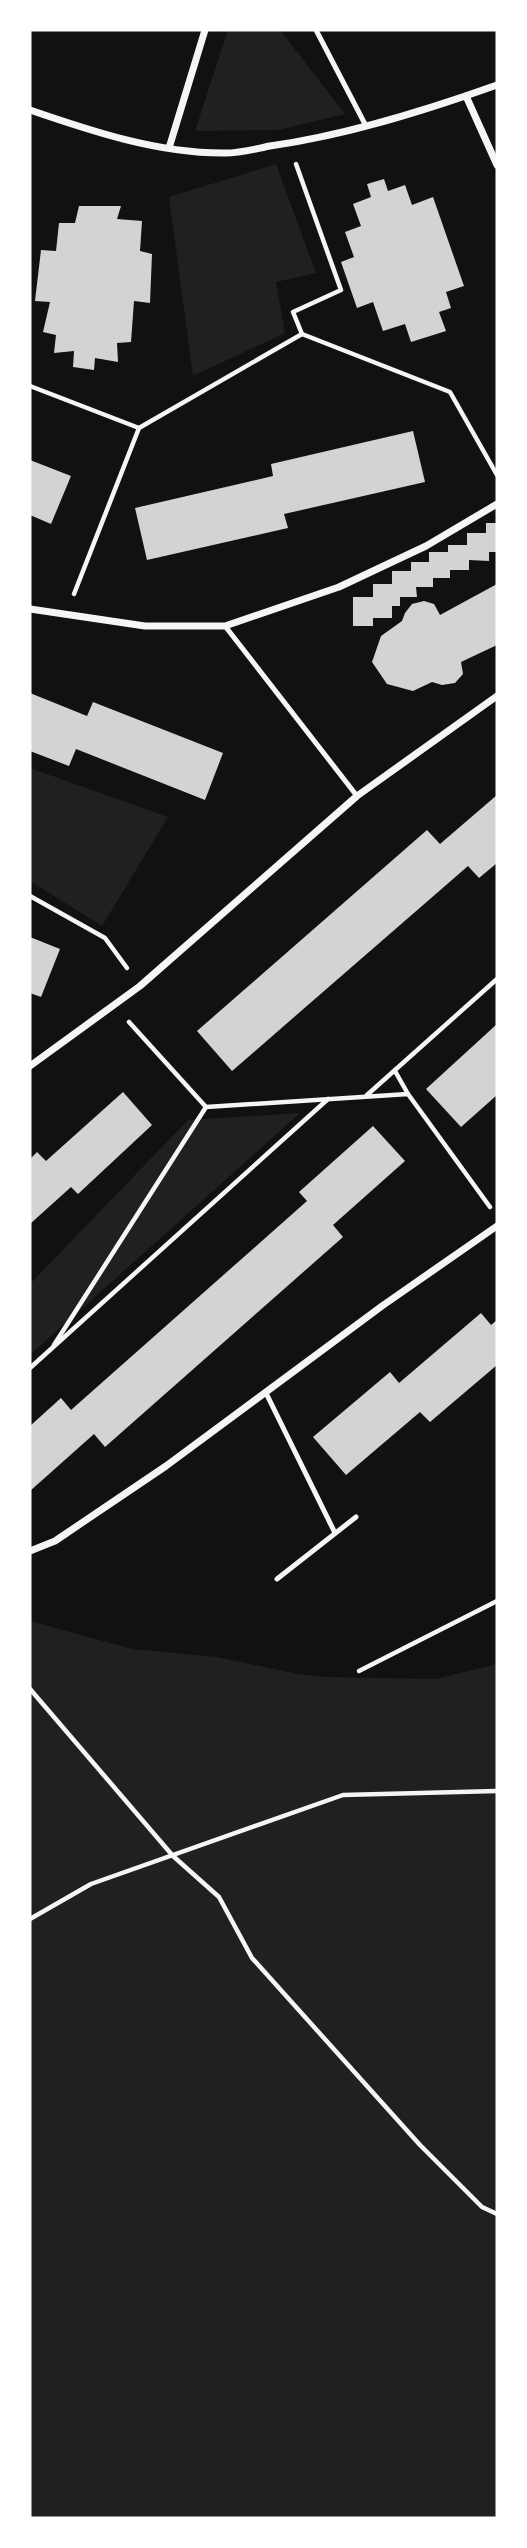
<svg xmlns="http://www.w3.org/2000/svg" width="527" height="2548" font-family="Manrope,sans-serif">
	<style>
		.green { fill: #202020 }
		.building { fill: #d3d3d3 }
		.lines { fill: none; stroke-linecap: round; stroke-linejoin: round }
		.path { stroke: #f5f5f5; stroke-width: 4.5 }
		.service { stroke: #f5f5f5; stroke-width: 5 }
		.minor { stroke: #f5f5f5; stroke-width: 7 }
	</style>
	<rect width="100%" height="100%" fill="#111"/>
	<g class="green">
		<polygon points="228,30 280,30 345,114 278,130 195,131"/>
		<polygon points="276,164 316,273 276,282 285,333 193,376 169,197"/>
		<polygon points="30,768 168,817 102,926 30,881"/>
		<polygon points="300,1113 30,1355 30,1284 188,1120"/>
		<polygon points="30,1621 132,1649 217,1657 298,1674 324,1677 435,1679 497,1664 497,2518 30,2518"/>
	</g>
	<g class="building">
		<polygon points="384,179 388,191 405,185 412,205 433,197 464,286 446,292 451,308 439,312 446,331 411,342 405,324 383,331 373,302 357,308 341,262 354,257 345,232 361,226 353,204 371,197 367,184"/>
		<polygon points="79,206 121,206 117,219 142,221 140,251 152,254 150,303 134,301 131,342 117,343 118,362 95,358 94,370 73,367 74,351 54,353 56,335 43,332 50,302 35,301 41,250 56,251 59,223 75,223"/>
		<polygon points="413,431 425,482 284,514 288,528 147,560 135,508 273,476 271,464"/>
		<polygon points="30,460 71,476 51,524 30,515"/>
		<polygon points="486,523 497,523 497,552 489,552 489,561 469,560 469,570 450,570 450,578 433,578 433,587 416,587 417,597 400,597 400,606 392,606 392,618 373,618 373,626 353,626 353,597 373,597 373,584 392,584 392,571 411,571 411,562 429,562 429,552 448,552 448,545 467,545 467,533 486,533"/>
		<polygon points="497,584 497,645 461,662 463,674 455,683 442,685 432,682 413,691 387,684 372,662 381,636 402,621 405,613 412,604 424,601 434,604 440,615"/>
		<polygon points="30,693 87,716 93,702 223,753 205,800 76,749 69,766 30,751"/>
		<polygon points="497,795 497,863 479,878 468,866 232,1071 197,1031 427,830 440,844"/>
		<polygon points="30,937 60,949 41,997 30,993"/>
		<polygon points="497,1024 497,1095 461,1127 426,1089"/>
		<polygon points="123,1092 152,1125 78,1194 71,1187 30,1224 30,1159 37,1152 46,1161"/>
		<polygon points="373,1126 405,1161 333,1225 343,1237 105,1447 94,1434 30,1491 30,1426 61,1398 71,1410 307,1201 299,1192"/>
		<polygon points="481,1313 491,1325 497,1320 497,1365 430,1422 420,1412 346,1475 313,1437 390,1372 399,1383"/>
	</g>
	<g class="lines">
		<g class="path">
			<polyline points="296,164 341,290 293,312 302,334 450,392 497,475"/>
			<polyline points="30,386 139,428"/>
			<polyline points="74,594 139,428 302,334"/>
			<polyline points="30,896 105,938 127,968"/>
			<polyline points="129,1022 206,1107 408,1094 490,1207"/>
			<polyline points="395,1071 408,1094"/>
			<polyline points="367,1095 497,979"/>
			<polyline points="54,1345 206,1107"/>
			<polyline points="30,1368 328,1099"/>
			<polyline points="359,1671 497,1601"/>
			<polyline points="30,1689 173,1856 219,1897 252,1958 420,2145 482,2207 497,2214"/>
			<polyline points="30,1919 91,1884 343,1795 497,1791"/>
		</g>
		<g class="service">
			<polyline points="316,30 366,126"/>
			<polyline points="225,626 357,796"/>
			<polyline points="266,1393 335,1533"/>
			<polyline points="277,1579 356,1517"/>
		</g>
		<g class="minor">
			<polyline points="466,96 497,165"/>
			<path d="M30,110C91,131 157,153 222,153C238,154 255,149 270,146C347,135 424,111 497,85"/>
			<polyline points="169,148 205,30"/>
			<polyline points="30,609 145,626 225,626 339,587 426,546 497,504"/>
			<polyline points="30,1066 140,986 357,796 497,696"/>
			<polyline points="30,1551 55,1541 166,1466 382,1306 497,1226"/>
		</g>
	</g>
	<rect width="527" height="2548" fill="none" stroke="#ffffff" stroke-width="63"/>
</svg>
